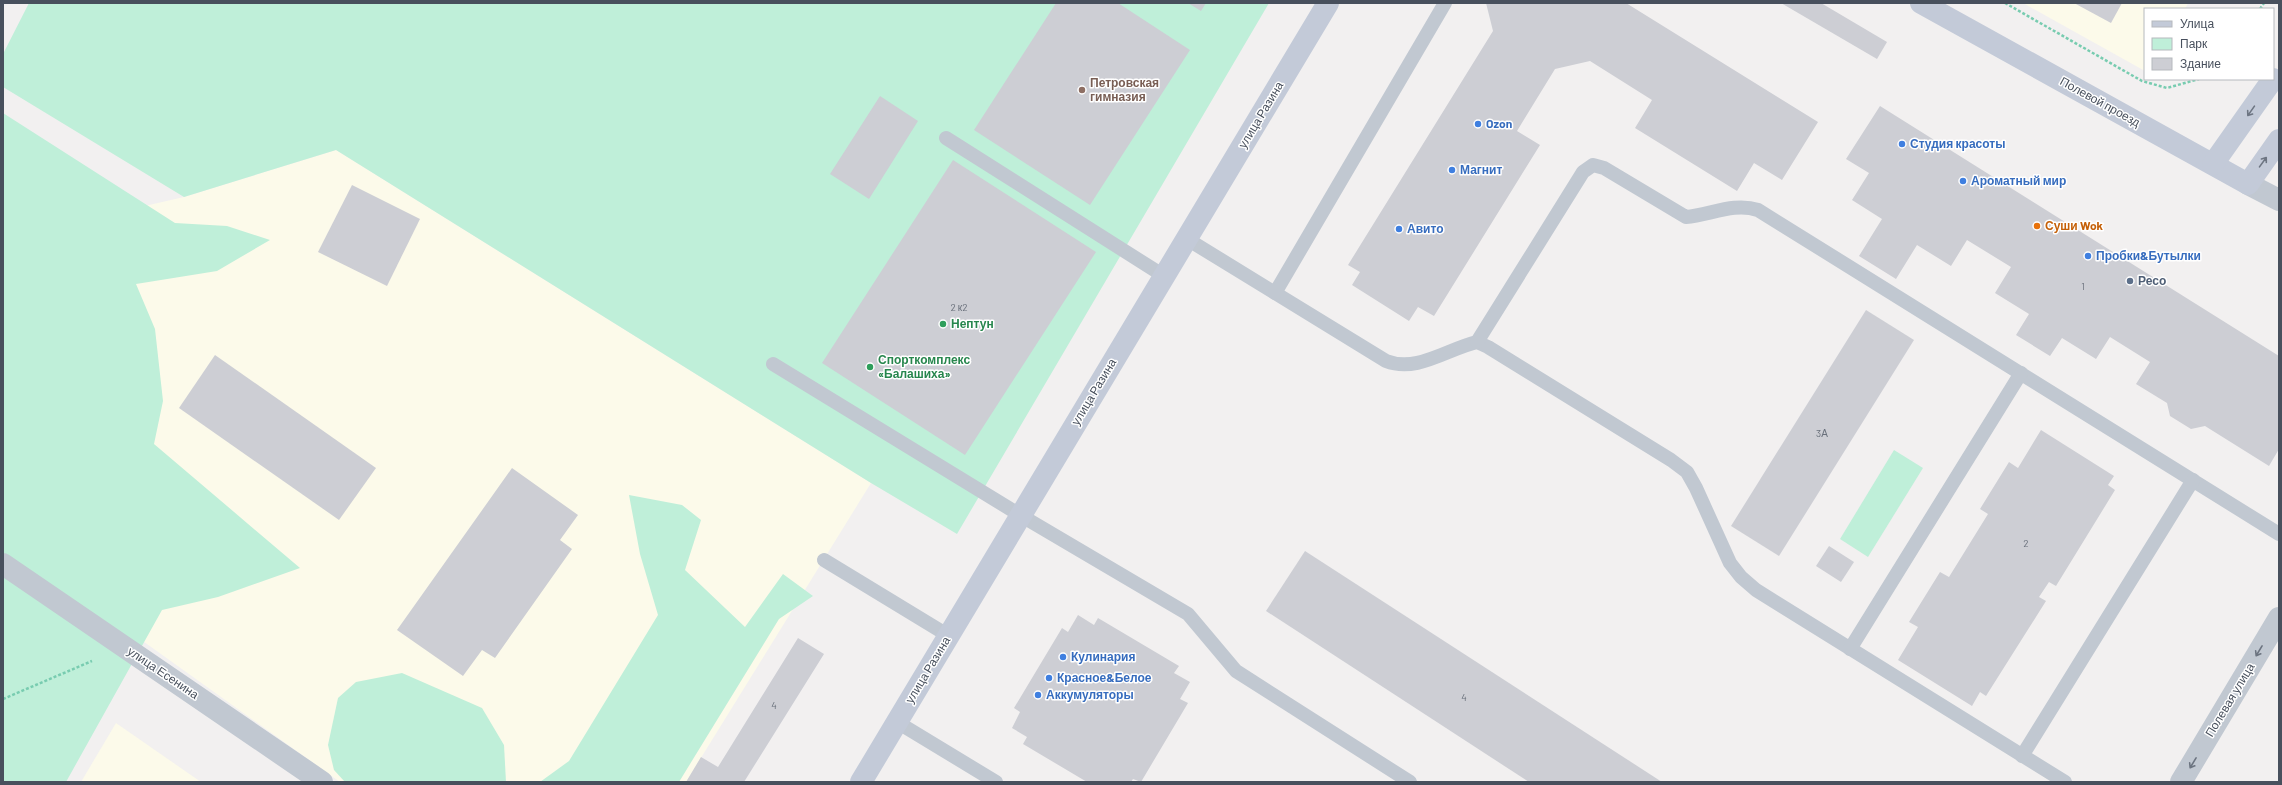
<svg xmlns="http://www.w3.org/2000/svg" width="2282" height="785" font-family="Barlow,sans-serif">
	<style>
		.commercial { fill: #fcfaea }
		.green { fill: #bfefd9 }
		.building { fill: #cdced4 }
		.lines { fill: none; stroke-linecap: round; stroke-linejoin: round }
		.path { stroke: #78ccb0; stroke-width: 2.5; stroke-dasharray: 3 2; stroke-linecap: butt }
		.service { stroke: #c1c8d1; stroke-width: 14 }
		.minor { stroke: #c1c8d1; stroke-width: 22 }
		.tertiary { stroke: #c1c8d1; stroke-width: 22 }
		.secondary { stroke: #c3cad8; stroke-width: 22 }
		.oneway { stroke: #6d7582 }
		.oneway2 { stroke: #6c7480 }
		.education-dot { fill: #8d6e63; stroke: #fff; stroke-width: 1.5 }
		.shop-dot { fill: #3f7fe0; stroke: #fff; stroke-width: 1.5 }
		.food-dot { fill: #e8710a; stroke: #fff; stroke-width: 1.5 }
		.service-dot { fill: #5c6f8a; stroke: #fff; stroke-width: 1.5 }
		.leisure-dot { fill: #2e9e5b; stroke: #fff; stroke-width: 1.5 }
		.labels { text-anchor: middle; stroke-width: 3; stroke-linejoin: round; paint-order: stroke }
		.number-label { font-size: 10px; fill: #69707b }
		.education-label { font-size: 12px; font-weight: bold; fill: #785e54; stroke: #fff; text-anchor: start }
		.street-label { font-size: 12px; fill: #48505d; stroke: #fff }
		.shop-label { font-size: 12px; font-weight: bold; fill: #366cbe; stroke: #fff; text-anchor: start }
		.food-label { font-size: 12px; font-weight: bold; fill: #c56008; stroke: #fff; text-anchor: start }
		.service-label { font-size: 12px; font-weight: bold; fill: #4e5e75; stroke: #fff; text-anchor: start }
		.leisure-label { font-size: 12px; font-weight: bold; fill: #27864d; stroke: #fff; text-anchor: start }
	</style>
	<rect width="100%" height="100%" fill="#f2f0f0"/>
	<g class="commercial">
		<polygon points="2023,3 2188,3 2185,9 2145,9 2145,71"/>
		<polygon points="336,150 871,483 686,782 340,782 3,541 110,214 184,197"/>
		<polygon points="116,723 201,782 81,782"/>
	</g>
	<g class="green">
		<polygon points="29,3 1269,3 957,534 871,483 336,150 184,197 3,87 3,54"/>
		<polygon points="3,113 175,223 227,226 270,240 217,271 136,284 155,329 163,401 154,444 300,568 218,597 162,610 66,782 3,782"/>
		<polygon points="1894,450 1923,468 1868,557 1840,539"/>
		<polygon points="629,495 682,505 701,520 685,570 745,627 783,574 813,596 779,619 679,782 540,782 569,761 658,615 640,554"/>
		<polygon points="402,673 482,708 504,745 506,782 345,782 334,770 328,745 338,698 356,682"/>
	</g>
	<g class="building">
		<polygon points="1056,3 1118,3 1190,50 1090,205 974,130"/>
		<polygon points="1188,3 1206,3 1201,11"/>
		<polygon points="1486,3 1626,3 1818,122 1782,180 1754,163 1737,191 1635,128 1652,100 1590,61 1555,69 1517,131 1540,145 1434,316 1418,307 1409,321 1352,285 1360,272 1348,265 1493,31"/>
		<polygon points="1781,3 1821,3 1887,42 1877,59"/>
		<polygon points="2074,3 2122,3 2111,23"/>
		<polygon points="880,96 918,121 869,199 830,174"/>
		<polygon points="1880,106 2279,356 2279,449 2269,466 2205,426 2191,429 2170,416 2167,403 2136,384 2150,362 2110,337 2096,359 2062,338 2050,356 2016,335 2029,314 1995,293 2011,267 1967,240 1951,266 1917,245 1896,279 1859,256 1882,219 1852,200 1869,173 1846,159"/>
		<polygon points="953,160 1096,252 965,455 822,363"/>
		<polygon points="352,185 420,219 387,286 318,252"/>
		<polygon points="1866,310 1914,340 1779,556 1731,526"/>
		<polygon points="215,355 376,468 339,520 179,408"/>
		<polygon points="2041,430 2114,476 2108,485 2115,490 2056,586 2049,582 2039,597 2046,601 1986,696 1980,692 1972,706 1898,660 1918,627 1909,622 1940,572 1949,577 1988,514 1980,509 2009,462 2018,468"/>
		<polygon points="512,468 578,515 560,540 572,549 495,658 482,650 463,676 397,630"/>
		<polygon points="1829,546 1854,562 1841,582 1816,566"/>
		<polygon points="1305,551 1662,782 1529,782 1266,611"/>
		<polygon points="1078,615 1094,625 1098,618 1179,666 1174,673 1190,682 1180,699 1188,703 1141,782 1133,779 1131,782 1087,782 1023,744 1027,737 1012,728 1020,712 1014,708 1062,628 1068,632"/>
		<polygon points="798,638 824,654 744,782 686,782 701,757 718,767"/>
	</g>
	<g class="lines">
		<g class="path">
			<polyline points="2005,3 2142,81 2167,88 2199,79"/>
			<polyline points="2260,9 2264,3"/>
			<polyline points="3,699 92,661"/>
		</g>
		<g class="service">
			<polyline points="946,138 1164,276"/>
			<path d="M1187,239L1386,361C1417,373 1447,349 1477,342L1488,347L1671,460L1687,472L1696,488L1730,563L1741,577L1756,590L2065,782"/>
			<polyline points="1275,293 1445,3"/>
			<path d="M1477,342L1583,172L1593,165L1604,168L1686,217C1710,215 1734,202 1758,210L2279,534"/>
			<polyline points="773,364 1020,515 1188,614 1236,671 1410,782"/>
			<polyline points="824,560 949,636"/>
			<polyline points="1850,649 2021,373"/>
			<polyline points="897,722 996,782"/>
			<polyline points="2022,756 2193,480"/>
		</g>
		<g class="minor">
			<polyline points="3,564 322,782"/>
			<polyline points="2181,782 2279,618"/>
		</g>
		<polyline class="tertiary" points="2248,184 2279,200"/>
		<g class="secondary">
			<polyline points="1921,3 2248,184 2279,140"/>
			<polyline points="2213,164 2273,79"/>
			<polyline points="861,782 1328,3"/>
		</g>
	</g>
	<defs><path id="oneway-shaft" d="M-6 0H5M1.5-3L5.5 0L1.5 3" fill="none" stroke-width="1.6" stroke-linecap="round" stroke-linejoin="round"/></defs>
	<g class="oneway">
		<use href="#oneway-shaft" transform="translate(2251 111) rotate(125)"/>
		<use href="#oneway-shaft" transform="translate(2263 162) rotate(-54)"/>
	</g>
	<g class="oneway2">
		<use href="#oneway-shaft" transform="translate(2259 651) rotate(121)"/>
		<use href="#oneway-shaft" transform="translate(2193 763) rotate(121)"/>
	</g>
	<circle class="education-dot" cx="1082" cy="90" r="4"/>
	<g class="shop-dot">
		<circle cx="1478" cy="124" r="4"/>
		<circle cx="1902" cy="144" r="4"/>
		<circle cx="1452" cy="170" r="4"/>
		<circle cx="1963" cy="181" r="4"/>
		<circle cx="1399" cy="229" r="4"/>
		<circle cx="2088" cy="256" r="4"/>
		<circle cx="1063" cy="657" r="4"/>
		<circle cx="1049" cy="678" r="4"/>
		<circle cx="1038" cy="695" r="4"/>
	</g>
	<circle class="food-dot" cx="2037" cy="226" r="4"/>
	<circle class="service-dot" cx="2130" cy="281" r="4"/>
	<g class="leisure-dot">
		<circle cx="943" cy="324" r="4"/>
		<circle cx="870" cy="367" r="4"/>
	</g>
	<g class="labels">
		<g class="number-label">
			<text x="2083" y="290">1</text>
			<text x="959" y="311">2 к2</text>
			<text x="1822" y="437">3А</text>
			<text x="2026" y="547">2</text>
			<text x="1464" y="701">4</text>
			<text x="774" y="709">4</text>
		</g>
		<g class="education-label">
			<text x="1090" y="87">Петровская<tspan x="1090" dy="14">гимназия</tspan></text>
		</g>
		<g class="street-label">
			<text transform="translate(2100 102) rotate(29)" y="4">Полевой проезд</text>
			<text transform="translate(1261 115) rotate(-59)" y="4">улица Разина</text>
			<text transform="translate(1094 392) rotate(-59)" y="4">улица Разина</text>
			<text transform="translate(928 670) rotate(-59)" y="4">улица Разина</text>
			<text transform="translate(163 673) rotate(34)" y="4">улица Есенина</text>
			<text transform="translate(2230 700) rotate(-59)" y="4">Полевая улица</text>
		</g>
		<g class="shop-label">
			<text x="1486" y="128">Ozon</text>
			<text x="1910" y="148">Студия красоты</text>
			<text x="1460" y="174">Магнит</text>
			<text x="1971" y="185">Ароматный мир</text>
			<text x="1407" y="233">Авито</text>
			<text x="2096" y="260">Пробки&amp;Бутылки</text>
			<text x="1071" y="661">Кулинария</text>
			<text x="1057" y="682">Красное&amp;Белое</text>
			<text x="1046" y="699">Аккумуляторы</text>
		</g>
		<g class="food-label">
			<text x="2045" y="230">Суши Wok</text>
		</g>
		<g class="service-label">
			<text x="2138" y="285">Ресо</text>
		</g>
		<g class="leisure-label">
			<text x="951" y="328">Нептун</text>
			<text x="878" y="364">Спорткомплекс<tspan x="878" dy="14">«Балашиха»</tspan></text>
		</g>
	</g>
	<rect width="2282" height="785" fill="none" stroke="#48505d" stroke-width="8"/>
	<rect x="2144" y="8" width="130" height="72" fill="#ffffff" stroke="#b6b9be"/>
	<rect x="2152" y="21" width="20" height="6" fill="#c3cad8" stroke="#b6b9be"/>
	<text x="2180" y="28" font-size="12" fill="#48505d">Улица</text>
	<rect x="2152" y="38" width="20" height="12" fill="#bfefd9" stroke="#b6b9be"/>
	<text x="2180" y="48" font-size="12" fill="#48505d">Парк</text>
	<rect x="2152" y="58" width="20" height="12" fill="#cdced4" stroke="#b6b9be"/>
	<text x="2180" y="68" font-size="12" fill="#48505d">Здание</text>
</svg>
